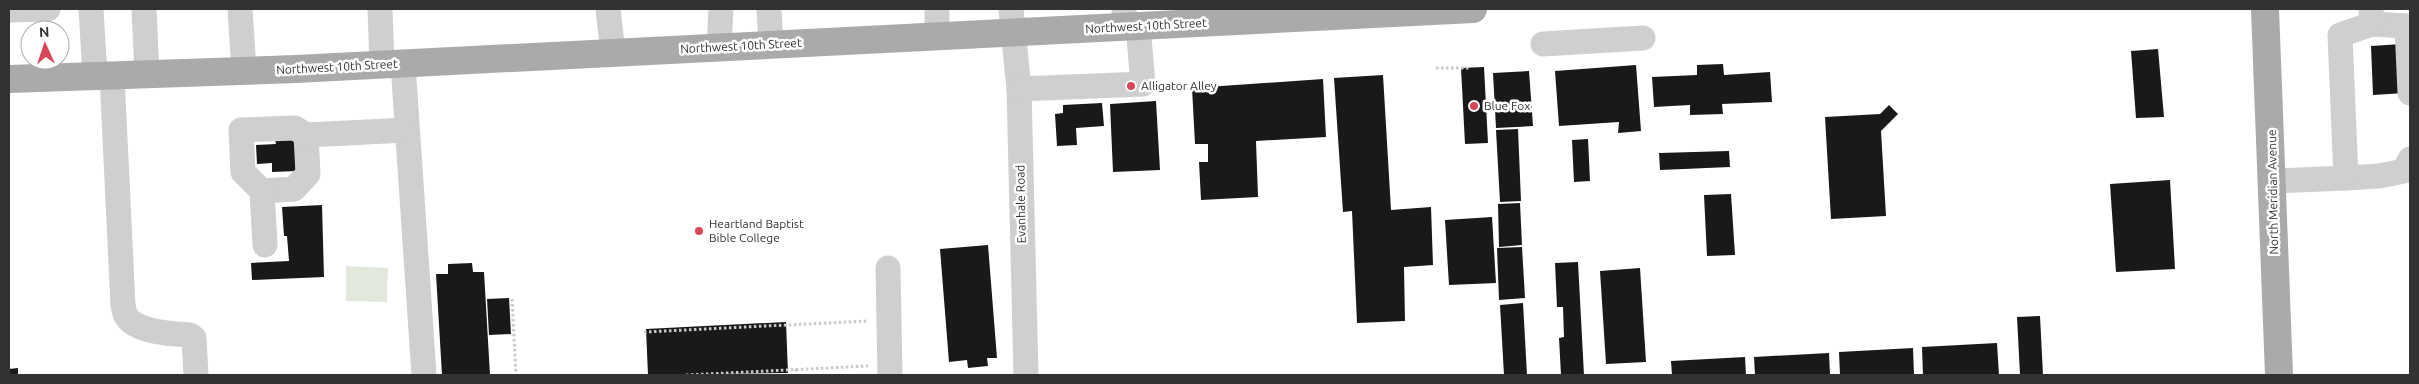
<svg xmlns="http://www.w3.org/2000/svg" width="2419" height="384" font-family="Ubuntu,sans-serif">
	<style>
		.green { fill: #e3e8dc }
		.building { fill: #191919 }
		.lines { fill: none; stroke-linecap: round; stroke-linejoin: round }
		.path { stroke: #c9c9c9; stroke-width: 3; stroke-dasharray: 2.5 2.5; stroke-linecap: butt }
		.minor { stroke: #cfcfcf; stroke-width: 25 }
		.major { stroke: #aaa; stroke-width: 28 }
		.poi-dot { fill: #d84657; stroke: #fff; stroke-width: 2 }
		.labels { text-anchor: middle; stroke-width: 5; stroke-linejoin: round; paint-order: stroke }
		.street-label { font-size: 12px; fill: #323232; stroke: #fff }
		.poi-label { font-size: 12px; fill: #323232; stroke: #fff; text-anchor: start }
	</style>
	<rect width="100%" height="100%" fill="#fff"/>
	<polygon class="green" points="346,266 388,268 387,302 346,301"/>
	<g class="building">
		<polygon points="2402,44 2405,93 2373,95 2371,46"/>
		<polygon points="2158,49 2164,117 2136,118 2131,51"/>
		<polygon points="1723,64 1724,75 1770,72 1772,102 1722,104 1723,114 1690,115 1690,105 1654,107 1652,77 1697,75 1697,65"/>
		<polygon points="1636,65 1641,131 1618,133 1619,122 1559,126 1555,71"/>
		<polygon points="1484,67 1488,143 1465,144 1461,68"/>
		<polygon points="1529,71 1533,126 1496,128 1493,73"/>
		<polygon points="1383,75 1391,210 1431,207 1433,265 1404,267 1405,321 1357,323 1352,211 1343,212 1334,78"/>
		<polygon points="1323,79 1326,137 1256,141 1258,197 1201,200 1199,162 1208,162 1208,144 1195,144 1192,88"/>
		<polygon points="1156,101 1160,170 1113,172 1110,104"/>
		<polygon points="1102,103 1104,126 1076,128 1077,145 1057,146 1055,114 1063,113 1063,105"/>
		<polygon points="1889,105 1898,114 1881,131 1886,216 1831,219 1825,117 1880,114"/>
		<polygon points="1518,129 1521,201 1500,202 1496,130"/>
		<polygon points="296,139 297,171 272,172 272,163 257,164 256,145 276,144 275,140"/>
		<polygon points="1588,139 1590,181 1574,182 1572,140"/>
		<polygon points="1729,151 1730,167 1660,170 1659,153"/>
		<polygon points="2170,180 2175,269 2116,272 2110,184"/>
		<polygon points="1731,194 1735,255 1707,256 1704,195"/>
		<polygon points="1520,203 1522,245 1499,247 1498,204"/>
		<polygon points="322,205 324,277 252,280 251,263 289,261 287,236 284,236 282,207"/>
		<polygon points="1492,217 1496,283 1449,285 1445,220"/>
		<polygon points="988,245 997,358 987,358 988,366 968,368 967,360 949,362 940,249"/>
		<polygon points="1522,247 1525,298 1499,300 1497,248"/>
		<polygon points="1578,262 1584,375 1561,375 1559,338 1564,337 1563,307 1557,307 1555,263"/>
		<polygon points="472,263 473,272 484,272 490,375 442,375 436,274 448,274 448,264"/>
		<polygon points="1640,268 1646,362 1606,364 1600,271"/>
		<polygon points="509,298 511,334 489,335 487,299"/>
		<polygon points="1523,303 1527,375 1504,375 1500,305"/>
		<polygon points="2040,316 2043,375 2020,375 2017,317"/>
		<polygon points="786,322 788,373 648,375 646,329"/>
		<polygon points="1997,343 1999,375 1923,375 1922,347"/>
		<polygon points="1913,348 1914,375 1840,375 1839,352"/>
		<polygon points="1829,353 1830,375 1755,375 1754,357"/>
		<polygon points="1745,357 1746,375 1672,375 1671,361"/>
		<polygon points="18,368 18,375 9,375 9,369"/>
	</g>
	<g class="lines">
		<g class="path">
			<polyline points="1436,68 1470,68"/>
			<polyline points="512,299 516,375"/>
			<polyline points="644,332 868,321"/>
			<polyline points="796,369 796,375"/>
			<polyline points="686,375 868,366"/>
		</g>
		<g class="minor">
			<polyline points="91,9 95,76"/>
			<polyline points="144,9 147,74"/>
			<polyline points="240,9 244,71"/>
			<polyline points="380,9 382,65"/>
			<polyline points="608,9 613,53"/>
			<polyline points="769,9 771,45"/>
			<polyline points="937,9 937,36"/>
			<polyline points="1011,9 1019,89 1026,375"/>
			<polyline points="1124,9 1125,27"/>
			<polyline points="9,10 48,9"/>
			<polyline points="2372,24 2407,26 2410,93"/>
			<polyline points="1543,44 1643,38"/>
			<polyline points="719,48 721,9"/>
			<polyline points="403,64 424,375"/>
			<path d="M112,76L123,305C124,308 124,313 126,316C137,333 173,334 190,335L194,338L196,375"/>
			<polyline points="1019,89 1143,84 1138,26"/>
			<polyline points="2346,178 2379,176 2404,171 2410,159"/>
			<polyline points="2272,181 2346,178 2340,35 2372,24 2371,9"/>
			<polyline points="262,191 294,189 308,174 306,135"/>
			<polyline points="265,245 262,191 243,172 241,130 295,128 306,135 407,130"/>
			<polyline points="888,268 890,375"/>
		</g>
		<g class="major">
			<polyline points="2265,9 2279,375"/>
			<polyline points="9,79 296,69 1473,9"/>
		</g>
	</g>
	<g class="poi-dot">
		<circle cx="1131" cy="86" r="5"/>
		<circle cx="1474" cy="106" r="5"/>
		<circle cx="699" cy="231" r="5"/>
	</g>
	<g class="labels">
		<g class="street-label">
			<text transform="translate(1146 26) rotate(-3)" y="4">Northwest 10th Street</text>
			<text transform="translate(741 46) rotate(-3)" y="4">Northwest 10th Street</text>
			<text transform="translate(337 67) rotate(-3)" y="4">Northwest 10th Street</text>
			<text transform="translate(2273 192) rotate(-91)" y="4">North Meridian Avenue</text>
			<text transform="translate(1021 204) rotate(-91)" y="4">Evanhale Road</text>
		</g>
		<g class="poi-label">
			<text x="1141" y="90">Alligator Alley</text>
			<text x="1484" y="110">Blue Fox</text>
			<text x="709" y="228">Heartland Baptist<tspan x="709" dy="14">Bible College</tspan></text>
		</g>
	</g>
	<rect width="2419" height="384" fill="none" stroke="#323232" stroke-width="20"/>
	<g transform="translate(45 45) rotate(357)"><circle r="24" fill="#ffffff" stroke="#adadad"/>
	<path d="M0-4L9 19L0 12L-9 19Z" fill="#d84657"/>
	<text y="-8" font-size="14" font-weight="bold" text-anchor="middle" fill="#323232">N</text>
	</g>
</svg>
